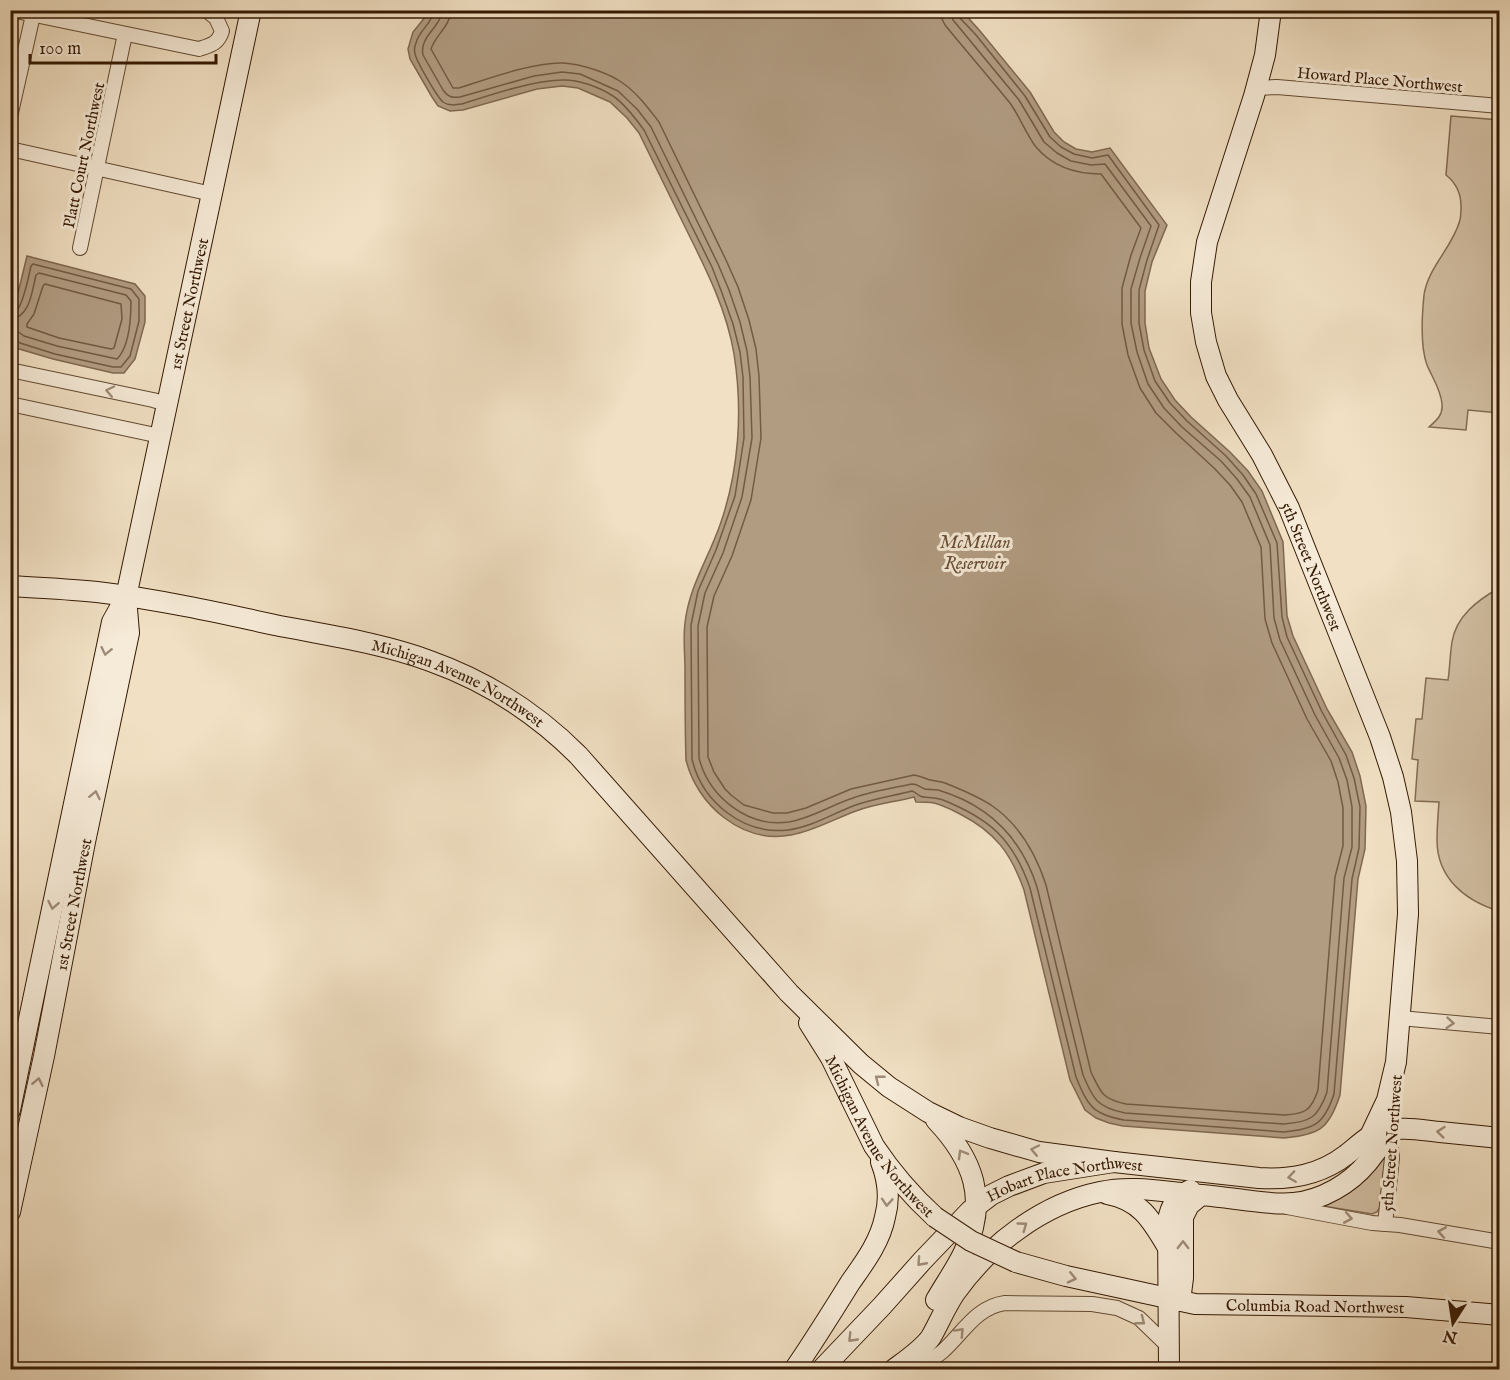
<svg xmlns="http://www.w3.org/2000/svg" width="1510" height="1380" font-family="'IM FELL English',serif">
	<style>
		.green { fill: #d1bea2; stroke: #836c52; stroke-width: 1.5 }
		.water { fill: #b19c82; stroke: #7f684f; stroke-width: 1.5 }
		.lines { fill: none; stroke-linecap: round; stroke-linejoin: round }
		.shore { stroke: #735a42; stroke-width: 1.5 }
		.street-casing { stroke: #644b33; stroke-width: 16 }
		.secondary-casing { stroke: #351903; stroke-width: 22 }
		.street { stroke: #f6ebd8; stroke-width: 14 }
		.secondary { stroke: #f6ebd8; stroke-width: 20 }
		.secondary-bridge-casing { stroke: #351903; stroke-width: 22; stroke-linecap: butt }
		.secondary-bridge { stroke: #f6ebd8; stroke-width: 20 }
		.oneway { stroke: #9f8c78 }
		.labels { text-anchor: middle; stroke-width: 6; stroke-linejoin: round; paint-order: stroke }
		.street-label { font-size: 16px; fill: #351903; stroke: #f6ebd8 }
		.water-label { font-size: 18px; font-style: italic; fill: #674d36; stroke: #f6ebd8 }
	</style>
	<rect width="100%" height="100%" fill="#f1e0c3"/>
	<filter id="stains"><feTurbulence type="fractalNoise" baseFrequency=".00333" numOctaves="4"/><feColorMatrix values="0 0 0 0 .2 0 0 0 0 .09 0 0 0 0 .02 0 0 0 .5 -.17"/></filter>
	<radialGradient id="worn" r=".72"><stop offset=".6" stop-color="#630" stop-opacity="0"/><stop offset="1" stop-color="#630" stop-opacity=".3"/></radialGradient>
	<g class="green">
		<path d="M1451,116L1500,120L1499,413L1468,410L1466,430L1429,427C1437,420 1443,415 1442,404C1441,390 1432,377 1427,365C1420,346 1422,315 1424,295C1428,267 1453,247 1460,220C1461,216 1461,211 1461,206C1461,193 1456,183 1446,175Z"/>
		<path d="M1499,588L1500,911H1499C1465,901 1437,878 1437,840C1437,827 1438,815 1439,802L1415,801L1418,760L1412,759L1416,719H1422L1426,678L1448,680C1450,667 1450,654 1452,642C1456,616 1478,600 1499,588Z"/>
		<polygon points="1386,1155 1386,1167 1383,1173 1380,1207 1377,1212 1372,1214 1323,1206 1322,1205"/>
	</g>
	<g class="water">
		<path d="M430,11H962L980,31L1030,92L1054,132L1064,142L1076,149L1092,152L1110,148L1167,225L1152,262L1145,291V323L1149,348L1161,379L1175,400L1191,417L1230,452L1248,471L1262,491L1283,542L1287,616L1293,636L1327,709L1352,752L1360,776L1366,806L1365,849L1358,879L1340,1095C1329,1129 1319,1135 1284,1138L1123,1126L1109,1123L1096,1118L1085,1110L1070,1080L1024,890C1011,853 995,832 960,814C952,810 943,805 934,803C928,802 922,802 916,802L914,797C895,802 874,804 856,811C834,819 814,831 791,835C742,844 697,805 686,760C685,730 685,699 685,669C685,654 683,638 685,623C689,587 708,559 720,525C739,471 743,411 734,354C727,311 707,271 687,231C671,199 655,166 639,133L627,118L610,102L578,88L562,86L537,89L463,110L450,111L438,106L432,97L410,59L408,49L413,32Z"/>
		<polygon points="27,256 135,284 145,296 145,322 135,359 124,373 113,373 53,359 16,348 11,341 11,312 18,293"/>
	</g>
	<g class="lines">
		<g class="shore">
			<path d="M434,10C433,23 419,30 416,43C414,47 414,52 416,57C419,65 437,97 443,102C449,106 455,105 462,104C490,95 531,81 561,80C578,79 599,87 613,96C625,104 636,119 644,130L712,267L722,293L733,324L740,352L743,377L744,438L735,496L716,550L698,591L691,625L692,759C702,802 743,835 788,830C811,827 832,814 853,806C872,799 893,796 912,791C915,792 917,794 920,796C924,798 935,797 943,800C990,819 1013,839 1030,888L1076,1077C1088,1106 1092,1114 1124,1120L1284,1132C1315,1129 1324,1124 1334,1094L1352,879L1359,848L1360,807L1354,778L1346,755L1322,712L1287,637L1282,617L1277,543L1256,494L1243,475L1226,456L1187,421L1170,403L1155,381L1144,350L1139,323V290L1147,260L1159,225L1108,155L1092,158L1074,154L1061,147L1050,137L1025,96L976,35L959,17L958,10"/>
			<path d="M442,10C441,28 419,36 423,55L443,90C448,97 452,98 460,97L534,76L562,72L580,74L618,91L637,109L651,127L718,264L729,290L740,322L747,351L750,377L752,438L742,497L723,553L705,593L698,626L699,758C709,797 748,828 789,822C812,818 831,805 853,798C872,791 893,788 912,784C918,784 919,787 925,789C929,790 934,789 938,790C989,805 1021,837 1037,887L1083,1075C1094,1100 1097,1107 1125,1113L1284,1124C1310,1122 1318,1118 1327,1092L1344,878L1352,847V807L1347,780L1339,758L1315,715L1280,640L1274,618L1270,545L1250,497L1237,479L1221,461L1182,427L1164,408L1148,384L1137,352L1131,323V289L1140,258L1151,226L1105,164L1091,165L1071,161L1057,153L1044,142L1019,100L953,20L950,10"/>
			<path d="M451,10C450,27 436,34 431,49L453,88H459C487,79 534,62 563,63C581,64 610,73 624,84C638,94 649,109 659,122L726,260L738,287L749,320L756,349L759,376L761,438L751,500L732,556L714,596L707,627L708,757L714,772L725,789L731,795L744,805L773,813H787L806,808L851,789L914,775C919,776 922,777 927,779C932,781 939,781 945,783C960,789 977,796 991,805C1019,824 1036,854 1046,885L1091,1072C1101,1093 1102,1099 1126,1104L1284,1115C1305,1114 1311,1111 1318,1090L1335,877L1343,846V808L1338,782L1331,761L1307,719L1272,643L1265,619L1261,547L1242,502L1230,485L1214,468L1176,433L1156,413L1140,388L1128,355L1122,324V288L1131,255L1141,228L1101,174C1077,174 1053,167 1036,147C1026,134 1020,117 1010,103C989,77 967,52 945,25L942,19L941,10"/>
			<polygon points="45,284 121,304 122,319 114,348 111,349 59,338 27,327 27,324 34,314 43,286"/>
			<path d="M10,311C12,311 14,311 16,311C23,306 29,275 31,266L33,264L131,289L139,299V321L130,356L121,367H113L55,354L20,343L15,339L10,338"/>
			<path d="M10,319C30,318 32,291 36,275L39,273L126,295L131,301C131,319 129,347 117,359L57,346L24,336L17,331H10"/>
		</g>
		<defs>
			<g id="street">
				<path d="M11,10L199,49C211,45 218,44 222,31L216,18L206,10"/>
				<polyline points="1257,88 1277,87 1500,106"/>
				<polyline points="10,117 33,15"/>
				<polyline points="10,149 212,194"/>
				<polyline points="80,248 125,34"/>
				<polyline points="10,370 153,400 167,404"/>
				<polyline points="10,404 160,436"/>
				<polyline points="1400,1018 1500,1027"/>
				<polyline points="1287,1207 1372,1223 1400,1225 1500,1242"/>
				<polyline points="1385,1224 1392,1158 1389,1129"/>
				<path d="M916,1370C925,1363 935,1358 943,1351C963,1333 976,1307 1005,1303L1092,1304L1117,1308L1139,1318L1169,1347"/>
			</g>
			<g id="secondary">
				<path id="s1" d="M1271,10L1265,55L1254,96L1207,242L1201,282V313L1206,342L1216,376L1228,400L1262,455L1289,508L1380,737L1393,777L1401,812L1407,861L1408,914L1396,1062L1387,1100L1370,1136"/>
				<path id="s2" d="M10,586C39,588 68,589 97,592C156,599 216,612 275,625C326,635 382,643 430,661C486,681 536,713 578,755L789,993L861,1064L889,1087L928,1112L959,1127L990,1138L1039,1152L1114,1162"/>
				<path id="s3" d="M809,1023L831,1058L874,1146C892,1173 912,1196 935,1217"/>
				<polyline points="10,1110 112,622 126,597"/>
				<path d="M1107,1194C1140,1200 1151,1219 1167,1246"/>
				<path id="s4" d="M10,1212L44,1056L85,842L129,633L126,597L251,10"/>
				<path id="s5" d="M1016,1262L1066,1276L1195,1304L1406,1307L1500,1315"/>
				<path d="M936,1300C945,1284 956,1269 964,1252C989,1200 973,1159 936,1120"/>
				<polyline points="1180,1301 1183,1278 1183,1217 1189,1205 1201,1195"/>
				<path d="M794,1370C814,1341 832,1312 850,1283C864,1263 880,1242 885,1217C890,1199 888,1180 881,1162"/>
				<path id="s6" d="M821,1370L882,1306L923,1260L970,1211L991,1195L1009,1186L1044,1173L1114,1162L1259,1178C1291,1180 1320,1175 1346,1155C1357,1147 1366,1136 1380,1132C1399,1126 1420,1130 1440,1132C1460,1134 1480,1136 1500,1138"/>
				<path d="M893,1370C905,1361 923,1349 931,1337C939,1323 945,1308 955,1293C989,1245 1042,1204 1100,1192C1127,1186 1154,1190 1181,1193C1202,1195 1223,1197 1244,1200C1261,1202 1277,1205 1294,1203C1322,1200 1350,1184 1368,1162C1377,1151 1386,1138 1391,1124"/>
				<path d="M1169,1370L1168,1221C1170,1206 1177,1196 1190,1190"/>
			</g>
		</defs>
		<use href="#street" class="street-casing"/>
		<use href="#secondary" class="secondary-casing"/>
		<use href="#street" class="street"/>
		<use href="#secondary" class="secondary"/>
		<defs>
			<polyline id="secondary-bridge" points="935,1217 971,1241 1016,1262"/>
		</defs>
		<use href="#secondary-bridge" class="secondary-bridge-casing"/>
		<use href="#secondary-bridge" class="secondary-bridge"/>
	</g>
	<defs><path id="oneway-chevron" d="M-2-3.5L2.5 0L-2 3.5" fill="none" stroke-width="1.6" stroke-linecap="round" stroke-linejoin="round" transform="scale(1.5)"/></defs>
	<g class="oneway">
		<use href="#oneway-chevron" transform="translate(110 391) rotate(-168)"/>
		<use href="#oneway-chevron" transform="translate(106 651) rotate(102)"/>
		<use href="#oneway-chevron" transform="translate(95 795) rotate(-78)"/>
		<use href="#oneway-chevron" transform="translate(53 905) rotate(101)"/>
		<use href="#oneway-chevron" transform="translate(1450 1023) rotate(5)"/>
		<use href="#oneway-chevron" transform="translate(879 1079) rotate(-142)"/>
		<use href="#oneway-chevron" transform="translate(38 1082) rotate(-78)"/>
		<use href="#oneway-chevron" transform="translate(1441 1132) rotate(-174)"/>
		<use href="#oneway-chevron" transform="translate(1035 1150) rotate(-168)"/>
		<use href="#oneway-chevron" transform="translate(962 1154) rotate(-120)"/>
		<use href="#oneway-chevron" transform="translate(1292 1177) rotate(172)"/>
		<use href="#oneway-chevron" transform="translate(887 1202) rotate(94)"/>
		<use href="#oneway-chevron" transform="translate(1348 1218) rotate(10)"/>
		<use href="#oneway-chevron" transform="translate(1023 1226) rotate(-36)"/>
		<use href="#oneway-chevron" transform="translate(1442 1232) rotate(-170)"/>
		<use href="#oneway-chevron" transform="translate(1183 1245) rotate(-90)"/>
		<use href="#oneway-chevron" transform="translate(921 1262) rotate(132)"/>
		<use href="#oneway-chevron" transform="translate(1072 1278) rotate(13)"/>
		<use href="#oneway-chevron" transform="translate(1141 1321) rotate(38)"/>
		<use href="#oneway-chevron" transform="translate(960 1332) rotate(-47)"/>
		<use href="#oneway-chevron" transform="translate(852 1338) rotate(134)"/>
	</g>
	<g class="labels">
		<g class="street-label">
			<text transform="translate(1380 79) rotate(5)" y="6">Howard Place Northwest</text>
			<text transform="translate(83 155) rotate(-78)" y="6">Platt Court Northwest</text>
			<text dy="6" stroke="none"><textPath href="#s4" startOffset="927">1st Street Northwest</textPath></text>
			<text dy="6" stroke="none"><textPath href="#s1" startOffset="591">5th Street Northwest</textPath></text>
			<text dy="6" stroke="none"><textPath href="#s2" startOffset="462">Michigan Avenue Northwest</textPath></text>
			<text dy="6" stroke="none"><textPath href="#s4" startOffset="314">1st Street Northwest</textPath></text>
			<text dy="6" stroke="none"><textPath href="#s3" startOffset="134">Michigan Avenue Northwest</textPath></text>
			<text transform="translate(1391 1143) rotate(-86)" y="6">5th Street Northwest</text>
			<text dy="6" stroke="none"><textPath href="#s6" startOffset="321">Hobart Place Northwest</textPath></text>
			<text dy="6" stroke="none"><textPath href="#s5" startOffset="304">Columbia Road Northwest</textPath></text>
		</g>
		<g class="water-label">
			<text x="975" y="548">McMillan<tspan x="975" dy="21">Reservoir</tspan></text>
		</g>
	</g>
	<rect width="1510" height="1380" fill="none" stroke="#f1e0c3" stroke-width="36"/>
	<rect x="12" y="12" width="1486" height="1356" fill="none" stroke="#351903" stroke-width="3"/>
	<rect x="18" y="18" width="1474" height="1344" fill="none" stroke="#351903" stroke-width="1.5"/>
	<g transform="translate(1453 1323) rotate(192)" stroke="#f6ebd8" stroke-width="4.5" paint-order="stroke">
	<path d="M0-4.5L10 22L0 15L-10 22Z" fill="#351903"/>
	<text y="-9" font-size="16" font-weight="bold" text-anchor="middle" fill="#351903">N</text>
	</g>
	<path d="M30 54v9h186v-9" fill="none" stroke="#351903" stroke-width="3"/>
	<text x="39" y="54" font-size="18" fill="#351903" stroke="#f6ebd8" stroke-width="4.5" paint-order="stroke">100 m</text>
	<rect width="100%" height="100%" filter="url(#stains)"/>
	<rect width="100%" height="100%" fill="url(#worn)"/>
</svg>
